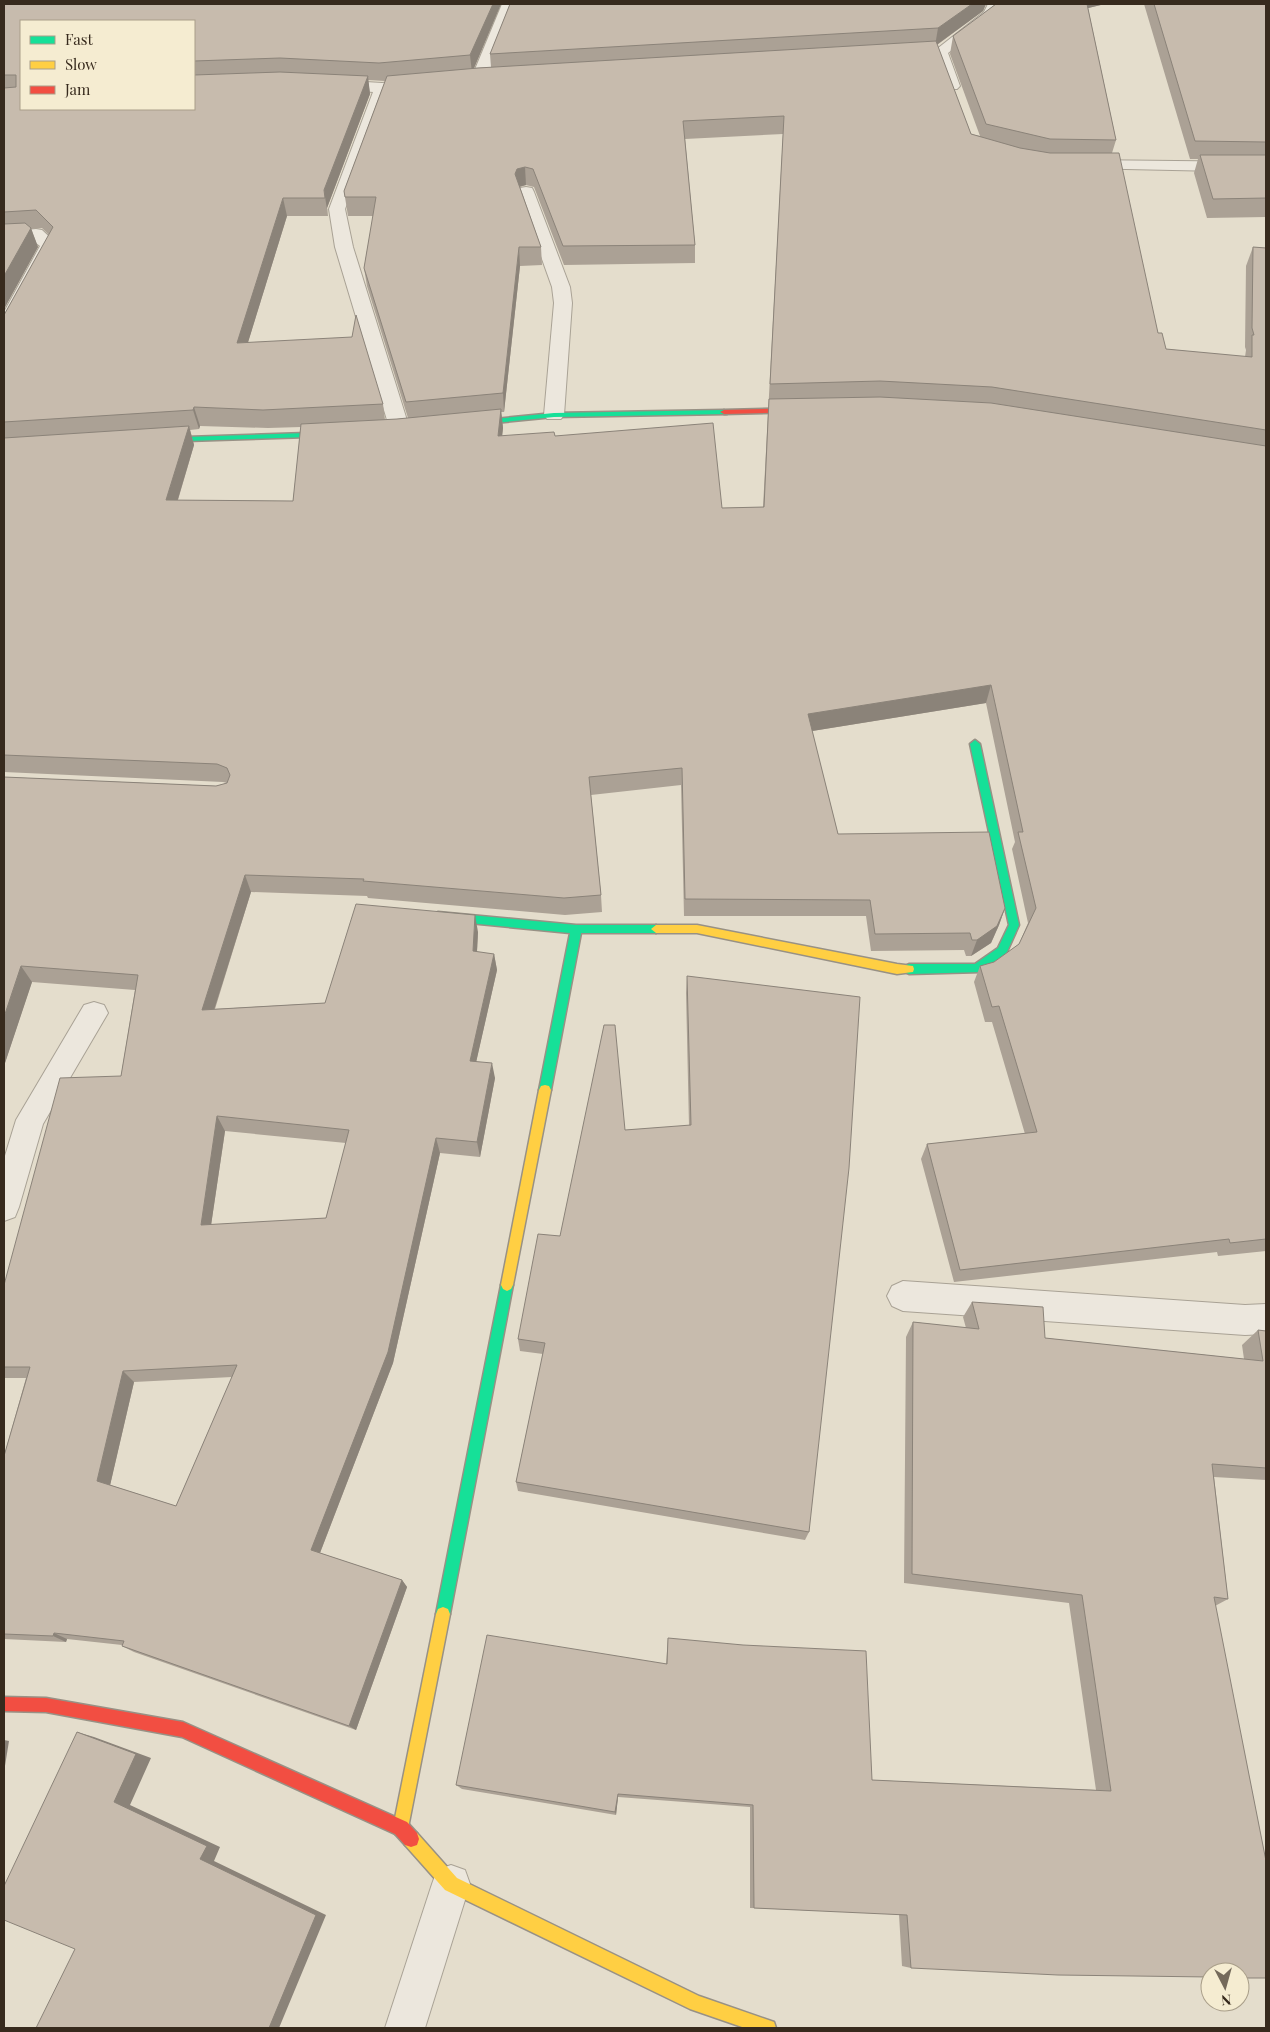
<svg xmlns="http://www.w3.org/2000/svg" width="1270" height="2032" font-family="'Playfair Display',serif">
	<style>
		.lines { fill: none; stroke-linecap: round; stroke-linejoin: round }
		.street-casing { stroke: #a9a295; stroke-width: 2 }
		.fast-casing { stroke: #989185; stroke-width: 3 }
		.slow-casing { stroke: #989185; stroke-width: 3 }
		.jam-casing { stroke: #989185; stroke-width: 3 }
		.street { fill: #ece7dd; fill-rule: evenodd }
		.fast { fill: #16e098; fill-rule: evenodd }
		.slow { fill: #ffcf43; fill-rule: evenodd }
		.jam { fill: #f24e42; fill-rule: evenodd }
		.wall { fill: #aba195; fill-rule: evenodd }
		.shaded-wall { fill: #8b8379 }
		.building { fill: #c7bbad; stroke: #8b8379; fill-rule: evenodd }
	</style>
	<rect width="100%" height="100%" fill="#e4ddcc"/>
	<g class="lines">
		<defs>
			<g id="street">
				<polygon points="502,4 516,4 487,79 479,84 474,82 471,79"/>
				<polygon points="988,4 1002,4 995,17 948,53 960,86 957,89 947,89 933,52 984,12"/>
				<polygon points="333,80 382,83 419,80 427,85 419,90 388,92 345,209 353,247 410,430 407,434 393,434 390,430 335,247 329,209 373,92 328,88 325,85"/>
				<polygon points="1085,160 1266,162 1266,172 1079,168 1077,165"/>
				<polygon points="526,187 532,188 534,192 570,287 572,303 564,415 561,419 547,419 544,415 554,303 552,287 518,192 520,188"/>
				<polygon points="36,229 42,230 58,245 13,328 11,332 4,333 4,312 40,246 32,240 4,242 4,232"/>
				<polygon points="94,1002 104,1005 108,1013 43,1124 19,1207 15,1217 4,1221 4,1159 16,1120 84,1005"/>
				<polygon points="903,1281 1245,1305 1266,1304 1266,1334 1245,1335 903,1311 892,1306 887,1296 892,1286"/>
				<polygon points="451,1865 465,1870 470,1884 425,2028 385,2028 432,1884 437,1870"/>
			</g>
			<g id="fast">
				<polygon points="724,410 728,412 727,414 554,417 464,426 460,424 464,422 554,413"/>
				<polygon points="337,432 341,434 340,436 155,442 151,440 155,438"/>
				<polygon points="975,740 980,744 1019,925 1006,954 981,972 909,974 905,972 904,969 905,966 909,964 975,964 998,948 1009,925 970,744"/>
				<polygon points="438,912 576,925 656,925 661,929 656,933 581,933 551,1090 549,1094 545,1095 541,1094 539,1090 570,933 438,920 433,916"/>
				<polygon points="507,1279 511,1281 513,1285 450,1614 448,1619 443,1621 438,1619 436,1614 501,1285 503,1281"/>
			</g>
			<g id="slow">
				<polygon points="656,925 697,925 897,964 913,966 914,969 913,972 897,974 697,933 656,933 651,929"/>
				<polygon points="545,1085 549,1086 551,1090 513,1285 511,1289 507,1291 503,1289 501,1285 539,1090 541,1086"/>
				<polygon points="443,1607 448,1609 450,1614 407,1833 411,1831 417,1833 457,1878 699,1996 774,2022 776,2028 745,2028 690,2009 445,1890 405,1845 403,1839 405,1834 401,1836 395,1834 393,1828 436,1614 438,1609"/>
			</g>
			<g id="jam">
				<polygon points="806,408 810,410 809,412 724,414 720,412 724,410"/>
				<polygon points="4,1697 46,1698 183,1722 407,1822 417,1833 419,1839 417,1845 411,1847 405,1845 395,1834 182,1737 46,1712 4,1711"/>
			</g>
		</defs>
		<use href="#street" class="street-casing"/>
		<use href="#fast" class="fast-casing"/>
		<use href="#slow" class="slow-casing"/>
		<use href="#jam" class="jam-casing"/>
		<use href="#street" class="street"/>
		<use href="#fast" class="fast"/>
		<use href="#slow" class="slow"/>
		<use href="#jam" class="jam"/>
	</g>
	<g class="wall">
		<path d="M4,4H501L474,68L491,67L490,54L510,4H986L983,11L937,45L971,134L980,136L950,54L953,36L996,4H1105L1088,8L1116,140L1112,153L1158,333L1166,349L1245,357L1246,350L1245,347L1246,266L1253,247L1266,248V1251L1218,1256L1217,1252L954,1282L921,1159L927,1144L1025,1134L992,1022H985L974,982L980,966L994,962L1019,944L1028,923L1012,849L1015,842L986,703L812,731L838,834L1005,908L999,925L991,943L971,956H966L964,950L871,951L866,916H684L681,785L591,795L601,895L602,912L565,915L368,898L367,896L251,892L215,1009L325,1003L478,932L477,952L494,954L497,970L476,1062L495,1078L480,1157L440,1153L393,1363L320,1553L402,1580L407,1587L356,1730L134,1652L122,1646V1645L67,1639L66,1642L4,1639V1456L26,1378H4V1285L121,1076L135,990L32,982L4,1066V777L216,786L227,783L223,782L4,772V315L49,235L42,228L31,229L38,247L4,309ZM194,21V109H21ZM368,80L385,81L344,191L348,216H373L364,268L367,286L408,418L385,420L383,404L248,342L287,216H328L327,208L370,94ZM783,134L763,507L722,508L555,436H502L503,428L501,412H504L520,266L542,265L541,247L520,187L526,185L534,187L564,265L695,263V245L685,139ZM200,426L268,428L301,427L293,501L178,500L194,445L190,430L199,429ZM225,1131L346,1143L326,1218L211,1225ZM232,1377L176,1506L110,1485L134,1382Z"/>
		<polygon points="1144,4 1266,4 1266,217 1207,218 1194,173 1198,159 1190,159"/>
		<polygon points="687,976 809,1532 805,1540 518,1491 516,1482 543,1354 520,1351 518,1339 560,1236 625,1130 689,1126 686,993"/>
		<polygon points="972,1302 1045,1338 1244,1359 1242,1345 1258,1330 1266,1331 1266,1480 1214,1477 1228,1599 1215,1606 1266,1861 911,1968 902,1966 899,1914 750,1908 750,1807 618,1797 616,1815 462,1789 456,1785 666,1664 668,1638 872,1780 1096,1790 1069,1603 904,1583 906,1337 913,1322 966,1328 963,1317"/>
	</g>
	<g class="shaded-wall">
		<polygon points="493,4 501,4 472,73 470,55"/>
		<polygon points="972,4 986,4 983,11 935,46 938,28"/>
		<polygon points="1082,4 1105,4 1080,10"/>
		<polygon points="368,76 370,94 327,208 328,216 324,190"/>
		<polygon points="525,167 526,185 518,187 515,174 517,169"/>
		<polygon points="283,198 287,216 242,362 237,343"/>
		<polygon points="31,228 38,247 4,309 4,276"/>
		<polygon points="519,247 520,266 504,412 503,393"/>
		<polygon points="194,407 200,426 199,429 193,410"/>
		<polygon points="501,409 503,428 500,455 498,436"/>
		<polygon points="189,426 194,445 172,519 166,500"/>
		<polygon points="991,685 986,703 806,732 808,714"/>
		<polygon points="245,875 251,892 209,1026 202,1010"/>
		<polygon points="1005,908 999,925 991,943 971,956 977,940"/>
		<polygon points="475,915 478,932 476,968 473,951"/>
		<polygon points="494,954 497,970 473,1076 470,1061"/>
		<polygon points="21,966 32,982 4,1066 4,1017"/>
		<polygon points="492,1063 495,1078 480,1157 477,1142"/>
		<polygon points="217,1116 225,1131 209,1239 201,1225"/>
		<polygon points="436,1138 440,1153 393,1363 318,1558 311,1550"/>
		<polygon points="123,1371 134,1382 109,1490 97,1481"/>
		<polygon points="402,1580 407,1587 356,1730 349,1726"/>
		<polygon points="54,1633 67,1639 66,1642 53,1636"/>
		<polygon points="77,1732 94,1737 151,1758 130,1805 220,1847 214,1861 326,1915 279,2028 269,2028 200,1859 114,1802"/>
		<polygon points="4,1740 9,1741 4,1772"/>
		<polygon points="618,1794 618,1797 616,1815 615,1812"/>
	</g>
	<g class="building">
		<polygon points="4,4 493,4 470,55 379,63 280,58 194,61 194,21 21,21 21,109 194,109 194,75 280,72 368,76 324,190 325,198 283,198 237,343 352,337 356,315 383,404 263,410 194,407 193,410 4,422 4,315 53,227 36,210 4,212 4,88 16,87 16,75 4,75"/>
		<polygon points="510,4 972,4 938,28 490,54"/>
		<polygon points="996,4 1087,4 1116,140 1050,139 986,124 953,36"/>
		<polygon points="1154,4 1266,4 1266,142 1195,141"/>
		<polygon points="936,41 971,134 1020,148 1050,153 1119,153 1158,333 1162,333 1166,349 1252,357 1252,335 1254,335 1252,328 1253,247 1266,248 1266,430 992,387 880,381 770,384 784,116 683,121 695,245 563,246 533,169 525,167 517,169 515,174 541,247 519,247 503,393 406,402 364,268 376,197 345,197 344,191 387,76 478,68"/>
		<polygon points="1200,155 1266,155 1266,198 1213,199"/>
		<polygon points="25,223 31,228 4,276 4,224"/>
		<path d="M880,397L991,403L1266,446V1239L1230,1243L1229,1239L960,1270L927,1144L1037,1132L999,1006L992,1007L980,966L994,962L1019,944L1036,908L1018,832H1023L991,685L808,714L838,834L989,832L1005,908L997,926L977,940H972L970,933L875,934L870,900L685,899L682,768L589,777L601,895L564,898L363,881L364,879L245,875L202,1010L325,1003L356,904L475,915L473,951L494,954L470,1061L492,1063L477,1142L436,1138L388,1352L311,1550L402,1580L349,1726L122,1646L124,1641L54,1633L53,1636L4,1634V1456L30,1367H4V1285L60,1078L121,1076L138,975L21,966L4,1017V777L216,786L227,783L230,775L227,768L217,764L4,755V438L189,426L166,500L293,501L301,424L397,419L501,409L498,436L554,432L555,436L713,423L722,508L764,507L769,399ZM217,1116L349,1130L326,1218L201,1225ZM237,1365L176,1506L97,1481L123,1371Z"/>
		<polygon points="687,976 860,997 849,1168 809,1532 516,1482 545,1343 518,1339 538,1234 560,1236 604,1025 615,1025 625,1130 691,1125"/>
		<polygon points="972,1302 1043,1307 1045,1338 1263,1361 1258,1330 1266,1331 1266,1468 1212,1464 1228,1599 1214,1597 1266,1861 1266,1978 1240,1978 1240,1972 1210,1972 1210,1977 1058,1975 911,1968 907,1915 754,1908 753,1805 618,1794 615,1812 456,1785 487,1635 667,1664 668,1638 743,1645 866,1651 872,1780 1111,1791 1082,1595 912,1574 913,1322 979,1329"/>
		<polygon points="77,1732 136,1754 114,1802 207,1846 200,1859 316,1915 269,2028 36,2028 75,1949 4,1920 4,1886"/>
	</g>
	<rect width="1270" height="2032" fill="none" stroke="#372a1d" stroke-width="10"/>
	<rect x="20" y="20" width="175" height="90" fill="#f5ecd1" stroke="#a99e89"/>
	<rect x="30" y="36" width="25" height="8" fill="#16e098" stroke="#a99e89"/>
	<text x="65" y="45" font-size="15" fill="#372a1d">Fast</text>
	<rect x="30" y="61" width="25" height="8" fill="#ffcf43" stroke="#a99e89"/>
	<text x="65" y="70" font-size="15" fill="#372a1d">Slow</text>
	<rect x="30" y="86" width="25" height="8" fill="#f24e42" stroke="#a99e89"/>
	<text x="65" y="95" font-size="15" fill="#372a1d">Jam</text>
	<g transform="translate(1225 1987) rotate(174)"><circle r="24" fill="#f5ecd1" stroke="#a99e89"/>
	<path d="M0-4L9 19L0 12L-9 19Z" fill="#74695a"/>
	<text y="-8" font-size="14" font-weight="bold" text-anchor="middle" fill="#372a1d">N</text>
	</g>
</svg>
